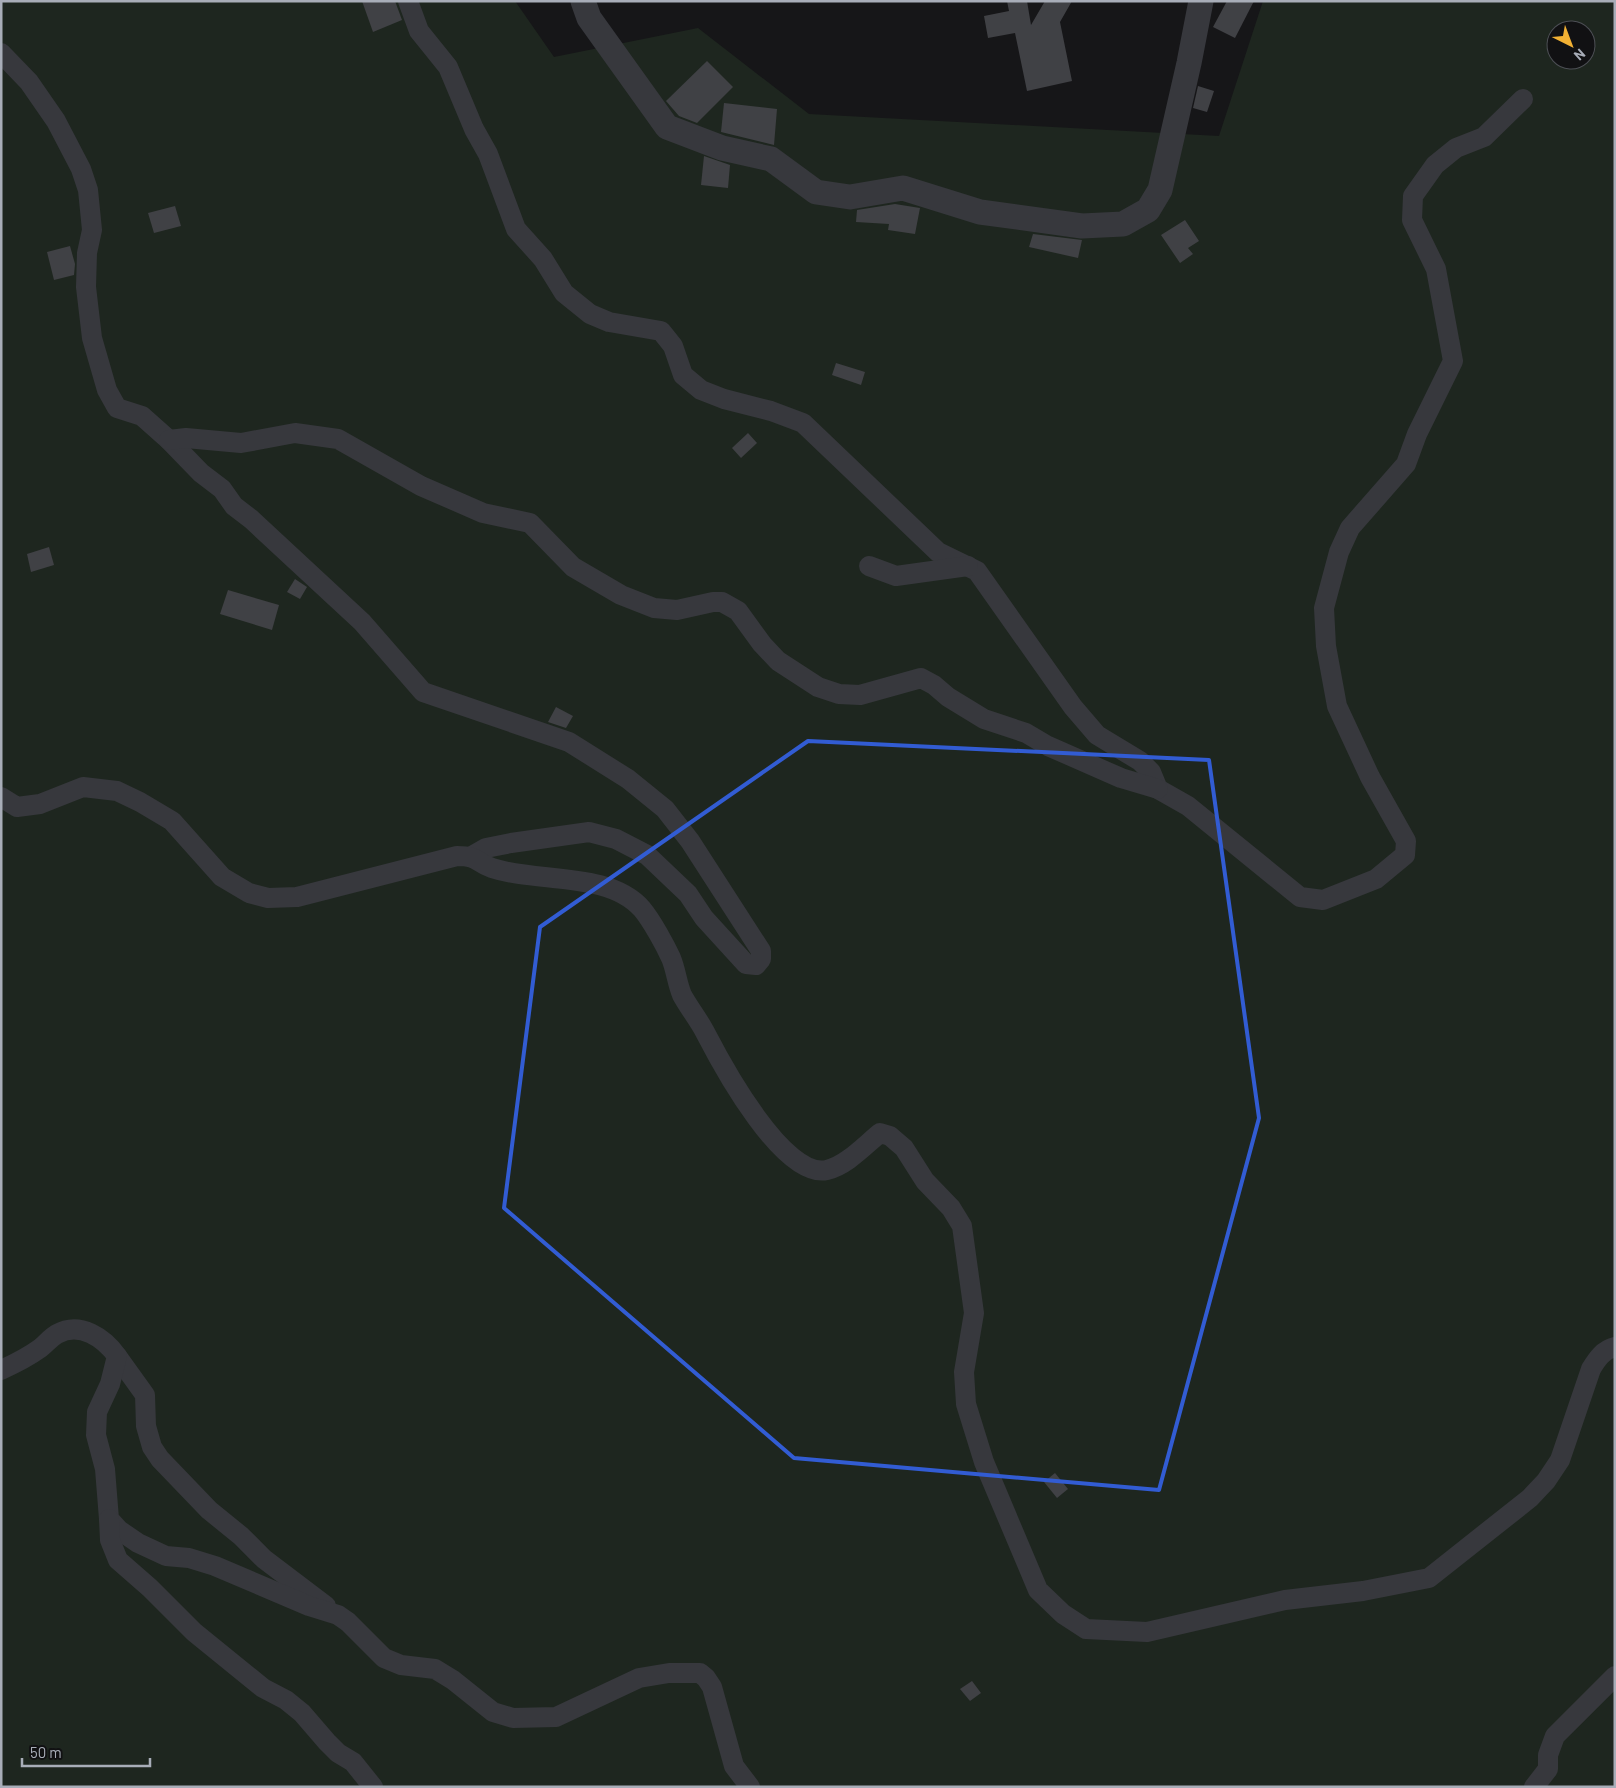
<svg xmlns="http://www.w3.org/2000/svg" width="1616" height="1788" font-family="Barlow,sans-serif">
	<style>
		.green { fill: #1e261f; fill-rule: evenodd }
		.building { fill: #404145 }
		.lines { fill: none; stroke-linecap: round; stroke-linejoin: round }
		.minor { stroke: #37383d; stroke-width: 20 }
		.tertiary { stroke: #37383d; stroke-width: 25 }
		.marked { fill: none; stroke: #325cd3; stroke-width: 4; stroke-linejoin: round }
	</style>
	<rect width="100%" height="100%" fill="#161618"/>
	<path class="green" d="M1,1H515L554,57L698,28L809,114L1219,136L1263,1H1615V1787H1ZM1556,30H1586V60H1556Z"/>
	<g class="building">
		<polygon points="362,1 395,1 402,20 373,32"/>
		<polygon points="1007,1 1027,1 1031,25 1045,1 1072,1 1060,22 1072,81 1027,91 1015,33 988,38 984,16 1009,11"/>
		<polygon points="1227,1 1254,1 1235,38 1213,27"/>
		<polygon points="707,61 733,87 697,123 679,116 666,101"/>
		<polygon points="1198,86 1214,91 1207,112 1193,108"/>
		<polygon points="724,103 777,109 774,145 721,132"/>
		<polygon points="704,156 730,165 728,188 701,185"/>
		<polygon points="895,204 920,208 915,234 888,230 889,224 856,222 857,210"/>
		<polygon points="175,206 181,226 154,233 148,213"/>
		<polygon points="1185,220 1199,241 1188,248 1193,254 1180,263 1161,235"/>
		<polygon points="1033,234 1082,240 1078,258 1029,247"/>
		<polygon points="70,246 75,264 74,275 54,280 47,252"/>
		<polygon points="836,363 865,372 861,385 832,375"/>
		<polygon points="748,433 757,443 741,458 732,448"/>
		<polygon points="49,547 54,565 31,572 27,554"/>
		<polygon points="295,579 307,587 300,599 287,592"/>
		<polygon points="228,590 279,605 272,630 220,614"/>
		<polygon points="556,707 573,716 566,728 548,722"/>
		<polygon points="1055,1473 1068,1489 1057,1498 1044,1482"/>
		<polygon points="972,1681 981,1693 970,1701 960,1689"/>
	</g>
	<g class="lines">
		<g class="minor">
			<polyline points="408,1 419,31 448,67 474,129 488,154 516,229 543,259 564,293 590,314 609,322 661,331 673,346 683,375 701,390 724,399 771,411 803,423 938,552 977,571 1073,707 1097,735 1140,761 1151,772 1158,789 1188,806 1300,897 1323,900 1376,879 1405,855 1406,841 1370,777 1337,706 1326,646 1324,608 1339,552 1350,528 1406,464 1417,434 1453,361 1436,269 1412,220 1413,196 1435,165 1456,148 1484,137 1523,99"/>
			<polyline points="1,53 29,82 56,121 81,169 88,190 92,230 87,253 86,287 92,338 107,390 117,408 142,416 169,440 201,473 222,489 234,506 251,519 362,622 423,692 569,742 628,779 665,809 690,841 761,951 761,959 756,965 746,964 704,918 688,894 647,855 616,839 589,832 511,843 486,848 472,856"/>
			<polyline points="169,440 186,438 241,443 295,433 338,439 421,486 483,513 530,523 573,567 621,595 654,608 677,610 713,602 722,602 738,611 762,644 778,661 818,687 839,694 860,695 921,678 934,685 948,697 984,719 1026,733 1048,746 1121,778 1158,789"/>
			<polyline points="869,566 896,576 968,566"/>
			<path d="M1,797L17,807L40,804L83,787L117,791L140,802L172,821L222,877L249,893L268,898L297,897L457,856C479,856 475,862 492,868C537,883 609,871 642,909C652,921 665,945 671,958C676,970 677,983 682,995C689,1008 699,1020 706,1034C722,1065 784,1180 827,1170C847,1165 864,1146 880,1133L890,1136L904,1148L925,1181L951,1208L962,1226L974,1313L964,1372L966,1404L984,1462L1038,1590L1063,1614L1086,1629L1147,1632L1285,1600L1363,1591L1429,1578L1530,1498L1546,1481L1560,1460L1591,1369C1597,1359 1603,1350 1615,1347"/>
			<polyline points="117,1356 145,1395 146,1426 152,1447 160,1459 209,1510 241,1536 264,1559 326,1606"/>
			<path d="M1,1370C14,1364 28,1357 39,1349C45,1345 50,1338 57,1334C80,1321 104,1338 117,1356L110,1384L97,1412L96,1435L105,1469L109,1519L119,1530L138,1543L166,1556L189,1558L215,1566L309,1606L338,1615L348,1622L384,1658L401,1665L435,1669L453,1680L493,1712L513,1718L556,1717L639,1678L669,1673H700L706,1678L712,1687L734,1766L750,1787"/>
			<polyline points="109,1519 110,1540 118,1560 150,1588 194,1632 263,1688 286,1700 302,1713 327,1742 338,1753 353,1762 373,1787"/>
			<polyline points="1534,1787 1548,1769 1548,1755 1555,1736 1615,1676"/>
		</g>
		<polyline class="tertiary" points="583,1 589,18 667,127 722,148 771,159 816,192 850,197 903,188 980,212 1082,226 1123,224 1148,210 1160,190 1189,63 1201,1"/>
	</g>
	<path class="marked" d="M808,741L1209,760L1259,1118L1159,1490L794,1458L504,1208L540,927Z"/>
	<rect width="1616" height="1788" fill="none" stroke="#a8adb8" stroke-width="5"/>
	<g transform="translate(1571 45) rotate(138)"><circle r="24" fill="#111113" stroke="#4d4f55"/>
	<path d="M0-4L9 19L0 12L-9 19Z" fill="#f2b134"/>
	<text y="-8" font-size="14" font-weight="bold" text-anchor="middle" fill="#a8adb8">N</text>
	</g>
	<path d="M22 1758v8h128v-8" fill="none" stroke="#a8adb8" stroke-width="2.5"/>
	<text x="30" y="1758" font-size="15" fill="#a8adb8" stroke="#111113" stroke-width="4" paint-order="stroke">50 m</text>
</svg>
